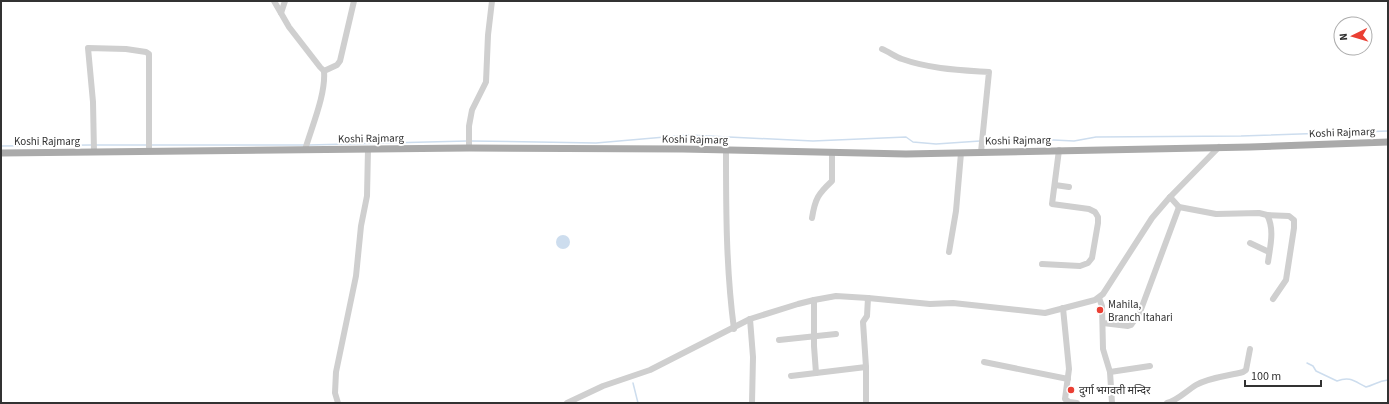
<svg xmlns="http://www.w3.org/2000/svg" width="1389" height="404" font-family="'Source Sans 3','Noto Sans Devanagari',sans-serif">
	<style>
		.water { fill: #cdddee }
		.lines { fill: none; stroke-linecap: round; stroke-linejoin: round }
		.stream { stroke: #cdddee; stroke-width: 1.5 }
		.minor { stroke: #cfcfcf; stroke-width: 6 }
		.major { stroke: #aaa; stroke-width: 7 }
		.poi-dot { fill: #ea3f33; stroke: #fff; stroke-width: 1.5 }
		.labels { text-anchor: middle; stroke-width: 4; stroke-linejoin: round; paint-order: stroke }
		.street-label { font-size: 11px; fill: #323232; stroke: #fff }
		.poi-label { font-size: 11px; fill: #323232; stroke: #fff; text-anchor: start }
	</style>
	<rect width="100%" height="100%" fill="#fff"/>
	<circle class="water" cx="563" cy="242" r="7"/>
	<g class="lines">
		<g class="stream">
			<polyline points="471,141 596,143 688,135 813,141 906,137 913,142 936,144 980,141"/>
			<polyline points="984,141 1033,139 1074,141 1096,137 1241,136 1388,131"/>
			<polyline points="96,145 146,145"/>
			<polyline points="151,145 305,145"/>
			<polyline points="309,145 467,141"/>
			<polyline points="1,146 91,145"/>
			<path d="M1307,363L1313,366L1316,371L1337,381C1350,376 1354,381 1366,387C1374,385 1378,381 1388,380"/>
			<polyline points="633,383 638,403"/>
		</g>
		<g class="minor">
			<path d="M274,1L289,27L320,67L324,71C326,94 312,126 305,150"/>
			<polyline points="281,13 285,1"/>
			<path d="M882,49C889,52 896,57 902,59C930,69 960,70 989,72L981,152"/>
			<polyline points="324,71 337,65 340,61 354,1"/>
			<polyline points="469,148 469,126 472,110 486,82 488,35 492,1"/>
			<path d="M726,150C726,210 726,269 734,329"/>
			<polyline points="94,152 93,102 88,48 126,49 146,52 149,54 149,151"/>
			<polyline points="1055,185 1069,187"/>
			<path d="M1170,197L1179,207L1216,214L1259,213L1267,215C1275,229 1270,247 1268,262"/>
			<polyline points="1267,215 1289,216 1294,220 1294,228 1286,280 1273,299"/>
			<path d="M812,218C815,199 818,194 832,181V153"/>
			<polyline points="1250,243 1269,252"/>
			<polyline points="949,252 956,211 961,153"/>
			<polyline points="1042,264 1080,266 1088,263 1092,258 1098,223 1098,217 1095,212 1089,209 1052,204 1059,150"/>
			<polyline points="1099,298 1102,306 1103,349 1110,372 1112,403"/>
			<polyline points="814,300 814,346 816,373"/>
			<polyline points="1063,308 1069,369 1065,399 1069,402 1077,403"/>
			<polyline points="750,319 753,357 752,403"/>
			<polyline points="1103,323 1128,326 1131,325 1140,312 1179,207"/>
			<polyline points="779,340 836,334"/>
			<polyline points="984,362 1068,379"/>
			<polyline points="1110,372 1150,366"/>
			<polyline points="791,376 866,367"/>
			<polyline points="338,403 335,393 336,372 356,276 361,226 367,196 368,149"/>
			<polyline points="567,403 603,386 650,370 750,319 798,304 814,300 836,296 868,298 930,304 953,303 1045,313 1095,300 1103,294 1152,218 1170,197 1219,147"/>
			<polyline points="866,403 866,367 863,322 867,316 868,298"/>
			<path d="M1167,403C1178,400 1186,391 1196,385C1210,377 1228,376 1243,372L1246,370L1250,349"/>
		</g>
		<polyline class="major" points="1,153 469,148 683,149 906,154 1250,147 1388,142"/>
	</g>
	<g class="poi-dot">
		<circle cx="1100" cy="310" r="4"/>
		<circle cx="1071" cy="390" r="4"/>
	</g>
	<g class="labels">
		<g class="street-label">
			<text transform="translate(1342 132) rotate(-2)" y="4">Koshi Rajmarg</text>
			<text transform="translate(371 138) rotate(-1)" y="4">Koshi Rajmarg</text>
			<text transform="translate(695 139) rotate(1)" y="4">Koshi Rajmarg</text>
			<text transform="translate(1018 140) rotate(-1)" y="4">Koshi Rajmarg</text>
			<text x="47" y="145">Koshi Rajmarg</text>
		</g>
		<g class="poi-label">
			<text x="1108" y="308">Mahila,<tspan x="1108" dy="13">Branch Itahari</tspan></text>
			<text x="1079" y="394">दुर्गा भगवती मन्दिर</text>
		</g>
	</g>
	<rect width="1389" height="404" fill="none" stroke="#323232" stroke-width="4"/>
	<g transform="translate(1353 36) rotate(265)"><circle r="19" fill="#ffffff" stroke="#adadad"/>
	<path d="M0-3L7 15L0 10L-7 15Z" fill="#ea3f33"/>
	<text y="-6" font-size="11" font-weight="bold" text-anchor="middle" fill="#323232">N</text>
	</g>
	<path d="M1245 380v6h76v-6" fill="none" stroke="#323232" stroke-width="2"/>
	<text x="1251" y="380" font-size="12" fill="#323232" stroke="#ffffff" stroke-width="3" paint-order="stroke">100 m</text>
</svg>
